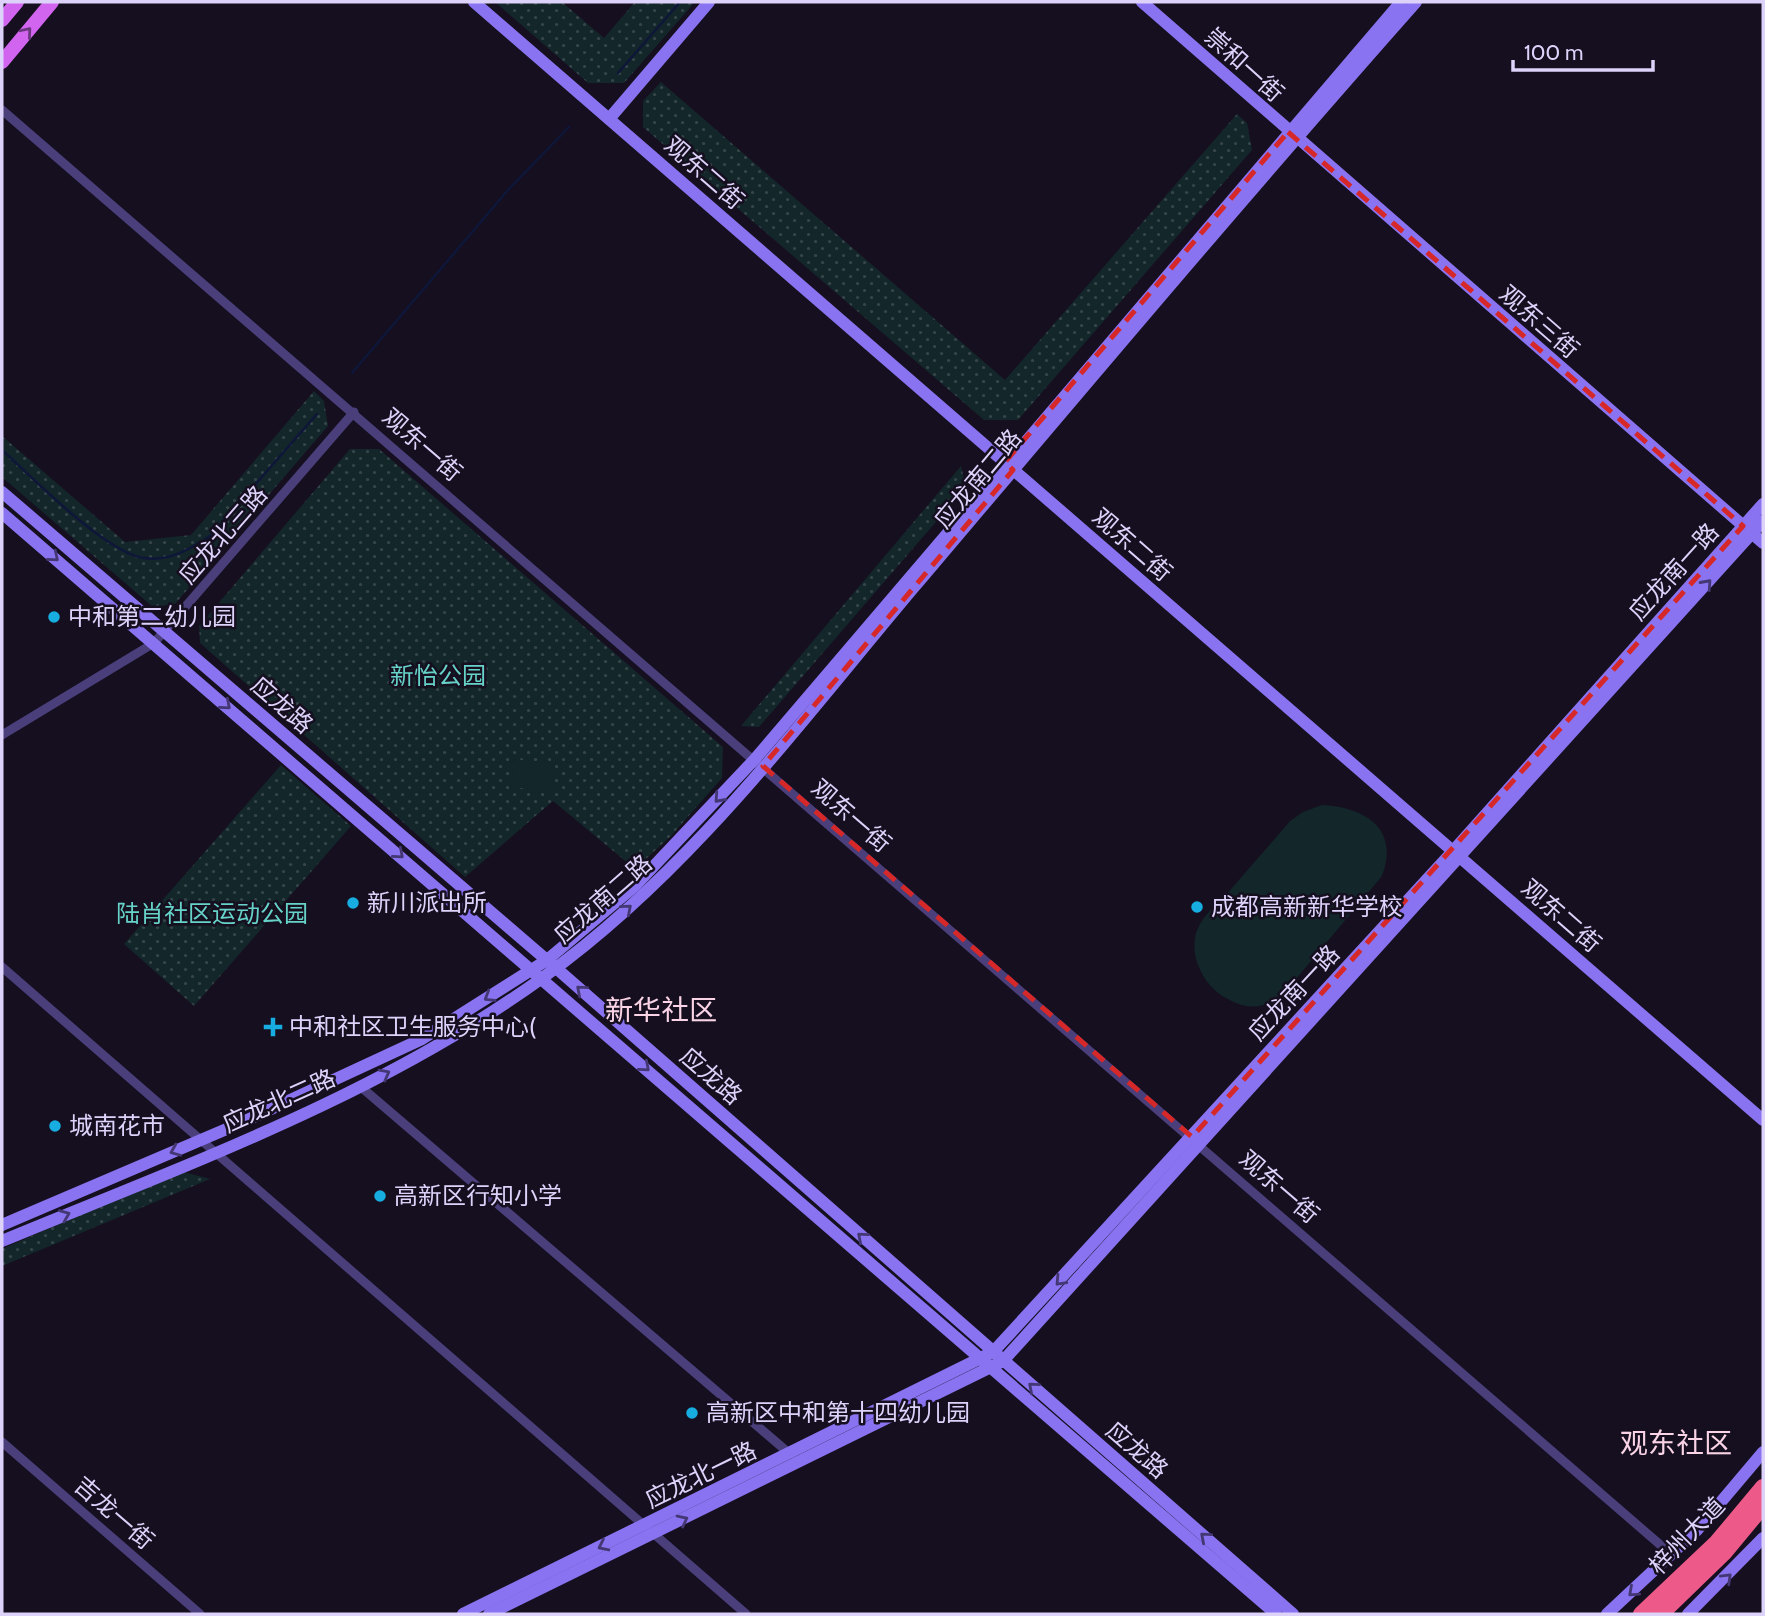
<svg xmlns="http://www.w3.org/2000/svg" width="1765" height="1616" font-family="Cabin,'Noto Sans SC',sans-serif">
	<style>
		.park { fill: url(#park-dots) }
		.pitch { fill: #132629 }
		.lines { fill: none; stroke-linecap: round; stroke-linejoin: round }
		.stream { stroke: #0e1739; stroke-width: 2.5 }
		.street { stroke: #4a3f7a; stroke-width: 9 }
		.secondary { stroke: #8a73f0; stroke-width: 12 }
		.primary { stroke: #d165ef; stroke-width: 14 }
		.highway { stroke: #ed5a89; stroke-width: 16 }
		.oneway { stroke: #6a367d }
		.oneway2 { stroke: #443773 }
		.marked { fill: none; stroke: #d62828; stroke-width: 5; stroke-dasharray: 14 9; stroke-linejoin: round }
		.poi-dot { fill: #18ade1; stroke: #150f1f; stroke-width: 2.5 }
		.labels { text-anchor: middle; stroke-width: 5; stroke-linejoin: round; paint-order: stroke }
		.street-label { font-size: 24px; fill: #ddd2fa; stroke: #150f1f }
		.poi-label { font-size: 24px; fill: #ddd2fa; stroke: #150f1f; text-anchor: start }
		.park-label { font-size: 24px; fill: #66d2c8; stroke: #150f1f }
		.quarter-label { font-size: 28px; fill: #fad4e6; stroke: #150f1f }
	</style>
	<defs>
		<pattern id="park-dots" width="8" height="8" patternUnits="userSpaceOnUse" patternTransform="scale(1.75)"><rect width="8" height="8" fill="#132629"/><path d="M2 2h.1M6 6h.1" fill="none" stroke="#354549" stroke-width="1.8" stroke-linecap="round"/></pattern>
	</defs>
	<rect width="100%" height="100%" fill="#150f1f"/>
	<g class="park">
		<polygon points="495,2 562,2 604,38 635,2 695,2 624,83 588,83"/>
		<polygon points="661,82 1005,380 1237,114 1247,123 1252,150 1018,420 984,420 643,127 643,101"/>
		<polygon points="314,391 324,401 328,426 175,604 153,607 2,477 2,436 125,542 191,535"/>
		<polygon points="350,449 379,449 723,747 722,778 671,836 635,869 553,801 465,877 200,643 199,626"/>
		<polygon points="961,466 966,487 759,727 741,726"/>
		<polygon points="281,765 351,826 194,1006 124,944"/>
		<polygon points="180,1171 210,1179 2,1266 2,1249"/>
	</g>
	<g class="pitch">
		<polygon points="514,759 555,764 552,791 511,787"/>
		<path d="M1322,805C1365,807 1400,829 1382,876L1281,997C1263,1009 1246,1010 1226,998C1202,985 1185,950 1200,924C1206,913 1218,904 1226,895C1247,870 1269,846 1290,821L1303,812Z"/>
	</g>
	<g class="lines">
		<g class="stream">
			<polyline points="618,73 680,2"/>
			<polyline points="352,373 508,190 569,127"/>
			<path d="M2,450C33,478 106,553 144,558C169,562 190,549 210,536L317,414"/>
		</g>
		<g class="street">
			<polyline points="2,110 1672,1555"/>
			<polyline points="2,735 154,643 354,412"/>
			<polyline points="2,967 746,1614"/>
			<polyline points="361,1087 790,1454"/>
			<polyline points="2,1442 200,1614"/>
		</g>
		<g class="secondary">
			<polyline points="474,2 1763,1120"/>
			<polyline points="1142,2 1763,543"/>
			<polyline points="609,119 709,2"/>
			<polyline points="2,492 556,968 1293,1614"/>
			<polyline points="2,513 1276,1614"/>
			<polyline points="2,1225 243,1122 422,1039 547,960 635,886 755,759 1401,2"/>
			<path d="M2,1241C188,1164 381,1095 545,976C691,871 800,722 915,586C1081,390 1246,194 1416,2"/>
			<polyline points="463,1614 993,1352 1453,851 1763,504"/>
			<polyline points="489,1614 1003,1361 1763,521"/>
			<polyline points="1607,1614 1698,1529 1763,1452"/>
			<polyline points="1688,1614 1763,1538"/>
		</g>
		<g class="primary">
			<polyline points="2,20 17,2"/>
			<polyline points="2,62 52,2"/>
		</g>
		<g class="highway">
			<polyline points="1641,1614 1717,1542 1763,1487"/>
			<polyline points="1661,1614 1725,1552 1763,1506"/>
		</g>
	</g>
	<defs><path id="oneway-chevron" d="M-2-3.5L2.5 0L-2 3.5" fill="none" stroke-width="1.6" stroke-linecap="round" stroke-linejoin="round" transform="scale(1.75)"/></defs>
	<use class="oneway" href="#oneway-chevron" transform="translate(27 32) rotate(-50)"/>
	<g class="oneway2">
		<use href="#oneway-chevron" transform="translate(54 557) rotate(40)"/>
		<use href="#oneway-chevron" transform="translate(1707 584) rotate(-48)"/>
		<use href="#oneway-chevron" transform="translate(226 705) rotate(41)"/>
		<use href="#oneway-chevron" transform="translate(719 798) rotate(132)"/>
		<use href="#oneway-chevron" transform="translate(399 854) rotate(41)"/>
		<use href="#oneway-chevron" transform="translate(627 909) rotate(-41)"/>
		<use href="#oneway-chevron" transform="translate(581 990) rotate(-139)"/>
		<use href="#oneway-chevron" transform="translate(489 997) rotate(148)"/>
		<use href="#oneway-chevron" transform="translate(645 1067) rotate(41)"/>
		<use href="#oneway-chevron" transform="translate(385 1074) rotate(-28)"/>
		<use href="#oneway-chevron" transform="translate(175 1151) rotate(157)"/>
		<use href="#oneway-chevron" transform="translate(65 1215) rotate(-22)"/>
		<use href="#oneway-chevron" transform="translate(862 1237) rotate(-139)"/>
		<use href="#oneway-chevron" transform="translate(1060 1281) rotate(133)"/>
		<use href="#oneway-chevron" transform="translate(1033 1387) rotate(-139)"/>
		<use href="#oneway-chevron" transform="translate(683 1520) rotate(-27)"/>
		<use href="#oneway-chevron" transform="translate(1205 1537) rotate(-139)"/>
		<use href="#oneway-chevron" transform="translate(603 1546) rotate(154)"/>
		<use href="#oneway-chevron" transform="translate(1727 1578) rotate(-44)"/>
		<use href="#oneway-chevron" transform="translate(1633 1592) rotate(138)"/>
	</g>
	<path class="marked" d="M1288,132L1743,526L1192,1137L763,766L1013,470L1005,462Z"/>
	<g class="poi-dot">
		<circle cx="54" cy="617" r="7"/>
		<circle cx="353" cy="903" r="7"/>
		<circle cx="1197" cy="907" r="7"/>
		<path d="M269.5 1016.5h7v7h7v7h-7v7h-7v-7h-7v-7h7z"/>
		<circle cx="55" cy="1126" r="7"/>
		<circle cx="380" cy="1196" r="7"/>
		<circle cx="692" cy="1413" r="7"/>
	</g>
	<g class="labels">
		<g class="street-label">
			<text transform="translate(1244 65) rotate(42)" y="8">崇和一街</text>
			<text transform="translate(704 173) rotate(41)" y="8">观东二街</text>
			<text transform="translate(1539 322) rotate(41)" y="8">观东三街</text>
			<text transform="translate(422 445) rotate(41)" y="8">观东一街</text>
			<text transform="translate(978 479) rotate(-50)" y="8">应龙南二路</text>
			<text transform="translate(223 535) rotate(-49)" y="8">应龙北三路</text>
			<text transform="translate(1132 545) rotate(41)" y="8">观东二街</text>
			<text transform="translate(1674 572) rotate(-48)" y="8">应龙南一路</text>
			<text transform="translate(282 705) rotate(41)" y="8">应龙路</text>
			<text transform="translate(851 816) rotate(41)" y="8">观东一街</text>
			<text transform="translate(603 899) rotate(-41)" y="8">应龙南二路</text>
			<text transform="translate(1561 916) rotate(41)" y="8">观东二街</text>
			<text transform="translate(1294 993) rotate(-47)" y="8">应龙南一路</text>
			<text transform="translate(711 1076) rotate(41)" y="8">应龙路</text>
			<text transform="translate(279 1101) rotate(-24)" y="8">应龙北二路</text>
			<text transform="translate(1279 1187) rotate(41)" y="8">观东一街</text>
			<text transform="translate(1137 1450) rotate(41)" y="8">应龙路</text>
			<text transform="translate(701 1475) rotate(-26)" y="8">应龙北一路</text>
			<text transform="translate(114 1513) rotate(41)" y="8">吉龙一街</text>
			<text transform="translate(1687 1536) rotate(-46)" y="8">梓州大道</text>
		</g>
		<g class="poi-label">
			<text x="68" y="625">中和第二幼儿园</text>
			<text x="367" y="911">新川派出所</text>
			<text x="1211" y="915">成都高新新华学校</text>
			<text x="289" y="1035">中和社区卫生服务中心(</text>
			<text x="69" y="1134">城南花市</text>
			<text x="394" y="1204">高新区行知小学</text>
			<text x="706" y="1421">高新区中和第十四幼儿园</text>
		</g>
		<g class="park-label">
			<text x="438" y="684">新怡公园</text>
			<text x="212" y="922">陆肖社区运动公园</text>
		</g>
		<g class="quarter-label">
			<text x="661" y="1020">新华社区</text>
			<text x="1676" y="1453">观东社区</text>
		</g>
	</g>
	<rect width="1765" height="1616" fill="none" stroke="#ddd2fa" stroke-width="7"/>
	<path d="M1513 60v10h140v-10" fill="none" stroke="#ddd2fa" stroke-width="3.5"/>
	<text x="1524" y="60" font-size="21" fill="#ddd2fa" stroke="#150f1f" stroke-width="5" paint-order="stroke">100 m</text>
</svg>
